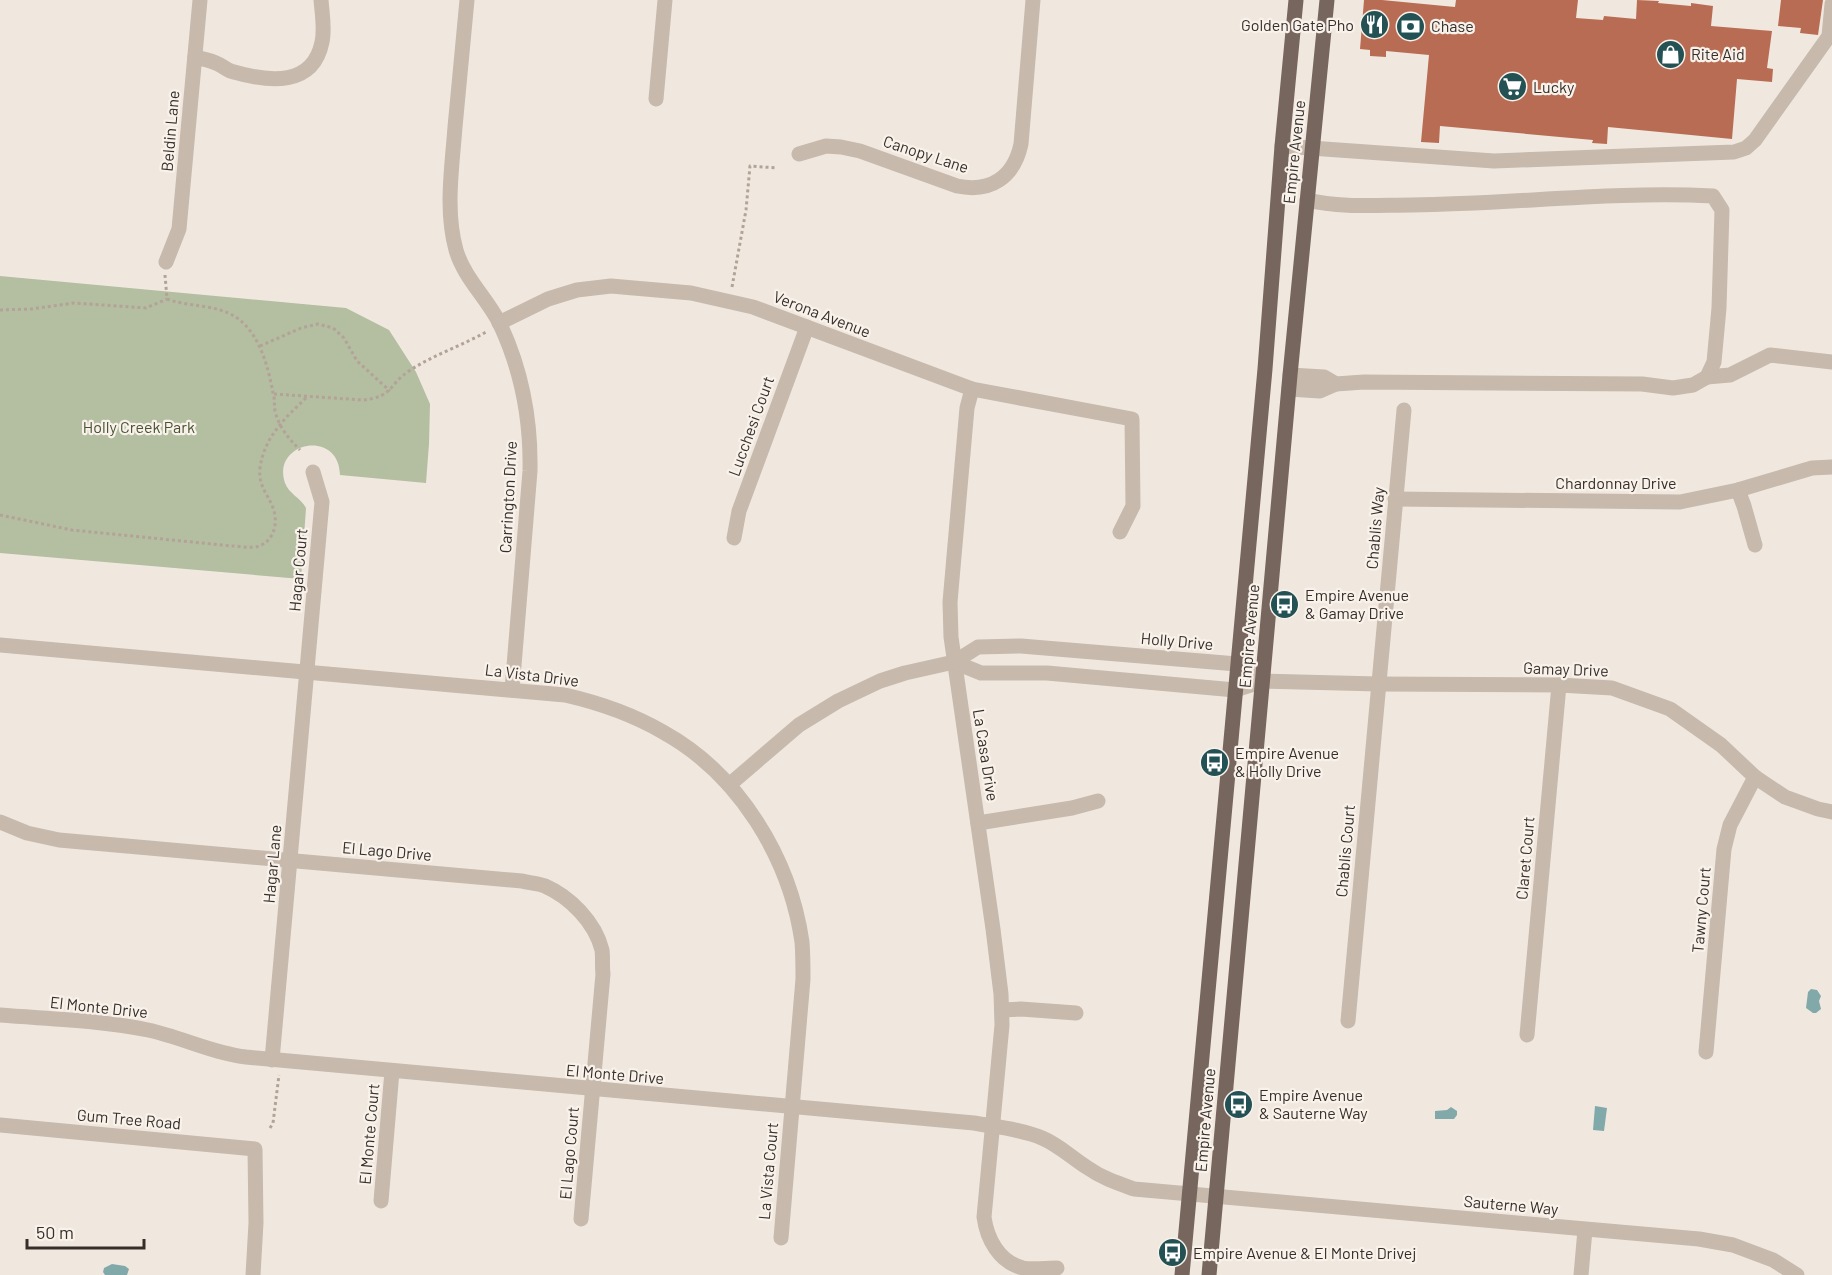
<svg xmlns="http://www.w3.org/2000/svg" width="1832" height="1275" font-family="Barlow,sans-serif">
	<style>
		.green { fill: #b4bea1 }
		.water { fill: #81a9aa }
		.building { fill: #b96c54 }
		.lines { fill: none; stroke-linecap: round; stroke-linejoin: round }
		.path { stroke: #b3a397; stroke-width: 3; stroke-dasharray: 3 3; stroke-linecap: butt }
		.minor { stroke: #c7b9ac; stroke-width: 15 }
		.major { stroke: #77665d; stroke-width: 15 }
		.labels { text-anchor: middle; stroke-width: 4.5; stroke-linejoin: round; paint-order: stroke }
		.poi-label { font-size: 16px; fill: #362e2a; stroke: #f8f2eb; text-anchor: start }
		.street-label { font-size: 16px; fill: #362e2a; stroke: #f8f2eb }
		.park-label { font-size: 16px; fill: #465231; stroke: #f8f2eb }
	</style>
	<rect width="100%" height="100%" fill="#f0e8df"/>
	<path class="green" d="M0,276L346,308L389,330L416,372L430,404L429,444L426,483L340,475C339,428 271,442 285,483C289,494 301,498 306,508L301,579L0,553Z"/>
	<g class="water">
		<polygon points="1811,989 1817,990 1821,996 1819,1001 1821,1009 1816,1013 1813,1013 1806,1008 1808,992"/>
		<polygon points="1595,1106 1607,1108 1604,1131 1593,1130"/>
		<polygon points="1451,1107 1457,1111 1457,1115 1454,1119 1435,1119 1435,1111 1447,1110"/>
		<polygon points="112,1264 125,1266 129,1269 127,1275 105,1275 103,1272 104,1268"/>
	</g>
	<g class="building">
		<polygon points="1364,0 1382,0 1455,7 1456,0 1578,0 1576,18 1603,20 1604,16 1636,19 1637,0 1659,1 1658,3 1691,6 1691,3 1713,6 1711,26 1772,31 1767,68 1773,69 1772,82 1737,79 1732,139 1608,127 1607,144 1592,143 1593,140 1440,126 1439,143 1421,142 1429,55 1386,51 1386,57 1370,56 1370,50 1360,49"/>
		<polygon points="1781,0 1823,0 1818,35 1800,33 1801,28 1778,26"/>
	</g>
	<g class="lines">
		<g class="path">
			<path d="M165,275L167,299C188,307 214,304 234,316C259,331 268,366 273,393C275,399 274,405 275,411C279,427 288,438 300,450"/>
			<polyline points="732,287 746,210 750,166 777,168"/>
			<polyline points="0,310 31,309 74,303 146,308 167,299"/>
			<polyline points="260,346 301,328 318,324 333,328 344,338 357,361 390,391"/>
			<path d="M274,394L363,400C393,397 388,385 409,371C431,356 463,345 488,331"/>
			<path d="M0,515L72,530L232,546C239,546 252,549 259,546C273,541 278,525 274,511C270,496 258,488 260,468C264,437 286,417 307,397"/>
			<polyline points="270,1128 273,1123 279,1075"/>
		</g>
		<g class="minor">
			<path d="M467,0C463,42 459,85 455,127C452,168 445,210 456,250C464,278 487,298 500,324C522,371 531,420 530,471L512,690"/>
			<path d="M195,57C203,59 211,60 218,64C223,66 228,71 234,72C269,82 313,87 322,42C325,29 322,13 321,0"/>
			<polyline points="656,99 665,0"/>
			<polyline points="1282,146 1494,161 1734,152 1746,148 1755,140 1829,36 1832,4"/>
			<path d="M799,154L826,146L841,147L860,151L957,186C991,193 1014,177 1021,144L1033,0"/>
			<polyline points="166,262 179,229 200,0"/>
			<polyline points="499,323 548,299 577,290 611,286 691,293 753,307 972,389 1132,419 1133,506 1120,532"/>
			<polyline points="1290,375 1324,377 1336,384"/>
			<polyline points="1707,377 1730,375 1770,355 1832,362"/>
			<path d="M972,389L967,408L950,602L951,637L993,929L1001,994L1002,1025L984,1217C987,1239 999,1262 1023,1268C1033,1270 1046,1268 1057,1268"/>
			<path d="M1289,389L1320,391L1336,384L1364,382L1642,384L1673,388L1693,385L1707,377L1714,362L1719,308L1722,210L1713,196C1612,191 1513,204 1412,205C1377,205 1341,208 1307,200"/>
			<polyline points="1738,490 1744,506 1755,545"/>
			<polyline points="1395,499 1680,502 1738,490 1812,468 1832,467"/>
			<polyline points="734,538 739,511 807,327"/>
			<path d="M0,645L565,695C600,703 632,714 663,732C739,774 790,858 802,942C803,954 803,967 803,979L781,1238"/>
			<polyline points="954,662 981,673 1047,673 1235,690 1263,681 1378,684 1559,685 1612,688 1670,709 1721,745 1755,777 1785,797 1818,809 1832,812"/>
			<polyline points="729,785 799,725 838,701 880,681 905,673 954,662 978,647 1021,646 1237,664 1263,681"/>
			<path d="M0,822L27,833L59,840L522,881C529,883 538,883 545,886C570,897 595,922 602,950C603,957 602,966 603,974L581,1219"/>
			<polyline points="978,823 1072,808 1098,801"/>
			<polyline points="1002,1010 1021,1009 1076,1013"/>
			<path d="M0,1015C49,1019 100,1020 148,1030C181,1037 212,1053 246,1057L974,1123C996,1127 1021,1129 1042,1138C1059,1145 1072,1158 1088,1168C1102,1178 1117,1183 1134,1189L1699,1239L1733,1245L1773,1260L1797,1275"/>
			<polyline points="1348,1021 1404,410"/>
			<polyline points="1527,1035 1559,685"/>
			<polyline points="1706,1052 1724,849 1730,825 1755,777"/>
			<polyline points="272,1060 322,502 313,472"/>
			<polyline points="0,1125 255,1149 256,1223 253,1275"/>
			<polyline points="381,1201 392,1071"/>
			<polyline points="1581,1275 1585,1230"/>
		</g>
		<g class="major">
			<polyline points="1182,1275 1265,369 1282,146 1296,0"/>
			<polyline points="1209,1275 1290,375 1327,0"/>
		</g>
	</g>
	<defs>
		<symbol id="restaurant-disc" viewBox="-11 -11 22 22"><circle r="9.5" fill="#245154" stroke="#f8f2eb"/><path d="M-5-6h1v4h1v-4h1v4h1v-4h1v5L-1.5 .5V6h-2V.5L-5-1ZM5-6V6H3V1.5H1.5Q1.5-4 5-6Z" fill="#fff"/></symbol>
		<symbol id="bank-disc" viewBox="-11 -11 22 22"><circle r="9.5" fill="#245154" stroke="#f8f2eb"/><path d="M-6-4H6V4H-6ZM0-2.3a2.3 2.3 0 1 0 0 4.6a2.3 2.3 0 1 0 0-4.6Z" fill="#fff"/></symbol>
		<symbol id="shop-disc" viewBox="-11 -11 22 22"><circle r="9.5" fill="#245154" stroke="#f8f2eb"/><path d="M-5-2.5h2.3a2.7 3.5 0 0 1 5.4 0H5L5.5 6h-11ZM-1.5-2.5h3a1.5 2.3 0 0 0-3 0Z" fill="#fff"/></symbol>
		<symbol id="supermarket-disc" viewBox="-11 -11 22 22"><circle r="9.5" fill="#245154" stroke="#f8f2eb"/><path d="M-6-5.5h2.5l.6 2H6L4.5 2H-2.5L-4.4-4H-6ZM-1.5 3.2a1.3 1.3 0 1 0 .1 0ZM3 3.2a1.3 1.3 0 1 0 .1 0Z" fill="#fff"/></symbol>
		<symbol id="bus-disc" viewBox="-11 -11 22 22"><circle r="9.5" fill="#245154" stroke="#f8f2eb"/><path d="M-5-6H5V4H4V6H2V4H-2V6H-4V4H-5ZM-3.5-4V0h7V-4ZM-3.5 1.2v1.5H-2V1.2ZM2 1.2v1.5H3.5V1.2Z" fill="#fff"/></symbol>
	</defs>
	<g fill-rule="evenodd">
		<use href="#restaurant-disc" x="1358" y="8" width="33" height="33"/>
		<use href="#bank-disc" x="1394" y="10" width="33" height="33"/>
		<use href="#shop-disc" x="1654" y="38" width="33" height="33"/>
		<use href="#supermarket-disc" x="1496" y="70" width="33" height="33"/>
		<use href="#bus-disc" x="1268" y="588" width="33" height="33"/>
		<use href="#bus-disc" x="1198" y="746" width="33" height="33"/>
		<use href="#bus-disc" x="1222" y="1088" width="33" height="33"/>
		<use href="#bus-disc" x="1156" y="1236" width="33" height="33"/>
	</g>
	<g class="labels">
		<g class="poi-label">
			<text x="1354" y="31" text-anchor="end">Golden Gate Pho</text>
			<text x="1431" y="32">Chase</text>
			<text x="1691" y="60">Rite Aid</text>
			<text x="1533" y="93">Lucky</text>
			<text x="1305" y="601">Empire Avenue<tspan x="1305" dy="18">&amp; Gamay Drive</tspan></text>
			<text x="1235" y="759">Empire Avenue<tspan x="1235" dy="18">&amp; Holly Drive</tspan></text>
			<text x="1259" y="1101">Empire Avenue<tspan x="1259" dy="18">&amp; Sauterne Way</tspan></text>
			<text x="1193" y="1259">Empire Avenue &amp; El Monte Drivej</text>
		</g>
		<g class="street-label">
			<text transform="translate(170 131) rotate(-85)" y="6">Beldin Lane</text>
			<text transform="translate(1294 152) rotate(-84)" y="6">Empire Avenue</text>
			<text transform="translate(926 154) rotate(18)" y="6">Canopy Lane</text>
			<text transform="translate(822 314) rotate(21)" y="6">Verona Avenue</text>
			<text transform="translate(751 426) rotate(-70)" y="6">Lucchesi Court</text>
			<text x="1616" y="489">Chardonnay Drive</text>
			<text transform="translate(508 497) rotate(-87)" y="6">Carrington Drive</text>
			<text transform="translate(1375 528) rotate(-85)" y="6">Chablis Way</text>
			<text transform="translate(298 570) rotate(-85)" y="6">Hagar Court</text>
			<text transform="translate(1249 636) rotate(-85)" y="6">Empire Avenue</text>
			<text transform="translate(1177 641) rotate(5)" y="6">Holly Drive</text>
			<text transform="translate(1566 669) rotate(2)" y="6">Gamay Drive</text>
			<text transform="translate(532 675) rotate(7)" y="6">La Vista Drive</text>
			<text transform="translate(986 755) rotate(81)" y="6">La Casa Drive</text>
			<text transform="translate(387 851) rotate(5)" y="6">El Lago Drive</text>
			<text transform="translate(1345 851) rotate(-85)" y="6">Chablis Court</text>
			<text transform="translate(1525 858) rotate(-85)" y="6">Claret Court</text>
			<text transform="translate(272 864) rotate(-85)" y="6">Hagar Lane</text>
			<text transform="translate(1701 910) rotate(-85)" y="6">Tawny Court</text>
			<text transform="translate(99 1007) rotate(6)" y="6">El Monte Drive</text>
			<text transform="translate(615 1074) rotate(5)" y="6">El Monte Drive</text>
			<text transform="translate(129 1119) rotate(5)" y="6">Gum Tree Road</text>
			<text transform="translate(1205 1120) rotate(-85)" y="6">Empire Avenue</text>
			<text transform="translate(369 1134) rotate(-85)" y="6">El Monte Court</text>
			<text transform="translate(569 1153) rotate(-85)" y="6">El Lago Court</text>
			<text transform="translate(768 1171) rotate(-85)" y="6">La Vista Court</text>
			<text transform="translate(1511 1205) rotate(5)" y="6">Sauterne Way</text>
		</g>
		<g class="park-label">
			<text x="139" y="433">Holly Creek Park</text>
		</g>
	</g>
	<path d="M27 1239v9h117v-9" fill="none" stroke="#362e2a" stroke-width="3"/>
	<text x="36" y="1239" font-size="18" fill="#362e2a" stroke="#f8f2eb" stroke-width="4.5" paint-order="stroke">50 m</text>
</svg>
